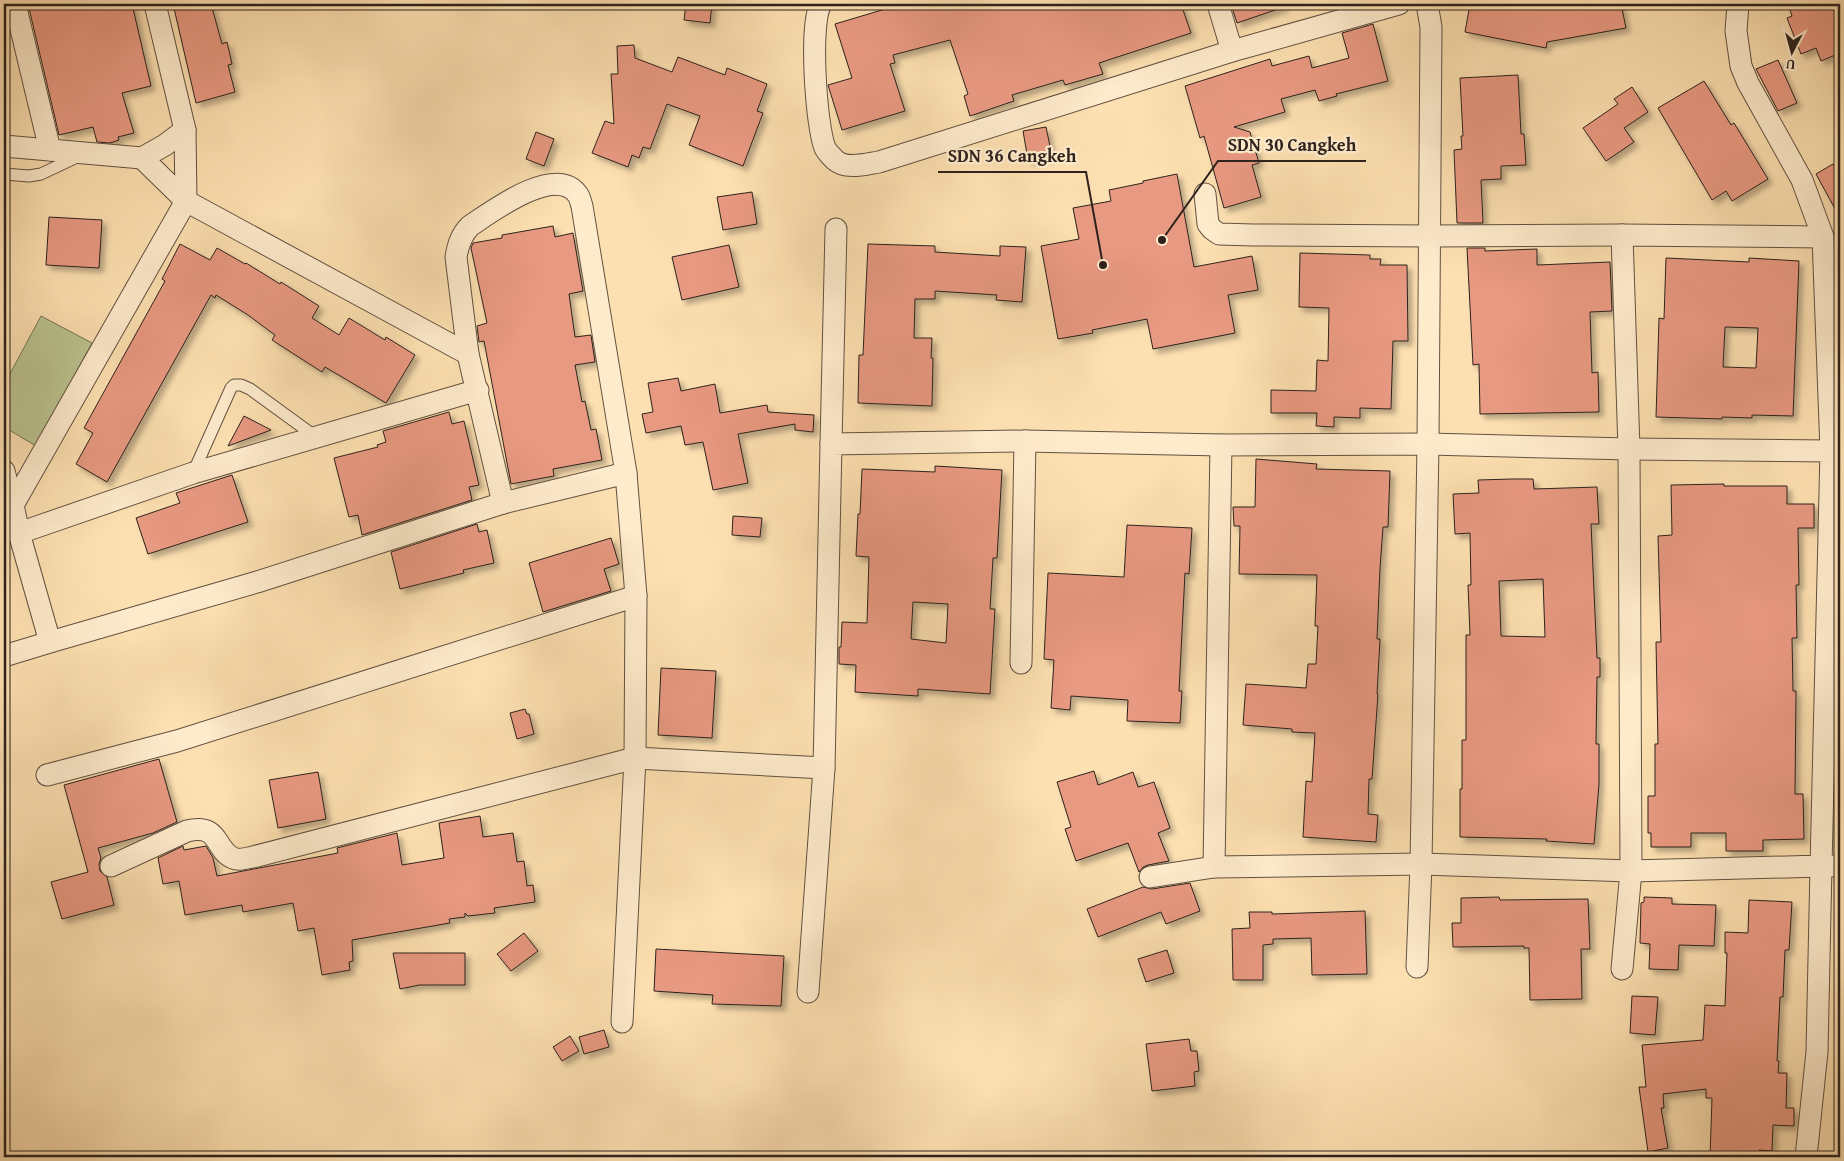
<svg xmlns="http://www.w3.org/2000/svg" width="1844" height="1161" font-family="'Gentium Book Plus',serif">
	<style>
		.green { fill: #bbc38f; stroke: #747256 }
		.building { fill: #e89981; stroke: #2d211c; fill-rule: evenodd; filter: url(#shadow) }
		.lines { fill: none; stroke-linecap: round; stroke-linejoin: round }
		.service-casing { stroke: #615141; stroke-width: 13 }
		.minor-casing { stroke: #615141; stroke-width: 23 }
		.service { stroke: #feebcc; stroke-width: 11 }
		.minor { stroke: #feebcc; stroke-width: 21 }
		.leader { fill: none; stroke: #2d211c; stroke-width: 2 }
		.callout-dot { fill: #2d211c; stroke: #feebcc; stroke-width: 2 }
		.callout-label { font-size: 18px; text-anchor: middle; font-weight: bold; fill: #2d211c; stroke: #feebcc; stroke-width: 4.5; stroke-linejoin: round; paint-order: stroke }
	</style>
	<defs>
		<filter id="shadow"><feDropShadow dx="4.5" dy="4.5" stdDeviation="2.5" flood-color="#0004"/></filter>
	</defs>
	<rect width="100%" height="100%" fill="#fde0b1"/>
	<filter id="stains"><feTurbulence type="fractalNoise" baseFrequency=".004" numOctaves="4"/><feColorMatrix values="0 0 0 0 .2 0 0 0 0 .09 0 0 0 0 .02 0 0 0 .5 -.17"/></filter>
	<radialGradient id="worn" r=".72"><stop offset=".6" stop-color="#630" stop-opacity="0"/><stop offset="1" stop-color="#630" stop-opacity=".3"/></radialGradient>
	<polygon class="green" points="41,316 92,343 36,446 4,427 4,385"/>
	<g class="building">
		<polygon points="28,4 132,4 151,86 122,93 134,133 118,137 119,140 110,143 97,142 93,127 59,135"/>
		<polygon points="173,4 211,4 222,44 227,42 232,64 228,65 235,92 196,103"/>
		<polygon points="686,4 712,4 710,23 684,20"/>
		<polygon points="891,4 1181,4 1191,33 1099,63 1103,74 1065,85 1063,80 1012,95 1014,101 970,116 964,96 968,94 950,40 893,55 895,63 890,64 905,111 842,130 828,85 852,78 835,24 892,7"/>
		<polygon points="1231,4 1283,4 1284,7 1237,23"/>
		<polygon points="1470,4 1621,4 1626,28 1547,42 1546,48 1465,32"/>
		<polygon points="1788,4 1840,4 1840,53 1821,61 1816,48 1801,54 1787,18 1792,16"/>
		<polygon points="1373,24 1388,81 1336,94 1337,96 1319,101 1315,90 1281,99 1285,112 1234,127 1250,132 1259,163 1252,165 1261,197 1224,208 1204,136 1200,138 1185,86 1270,59 1272,66 1309,56 1312,68 1349,58 1342,33"/>
		<polygon points="634,45 635,58 672,72 678,57 725,75 727,68 767,84 757,111 763,113 743,166 689,145 700,116 667,104 650,149 643,147 639,158 632,155 628,167 592,153 605,121 614,124 611,74 618,74 617,46"/>
		<polygon points="1778,60 1797,103 1778,111 1756,69"/>
		<polygon points="1518,75 1521,134 1524,134 1526,165 1501,166 1501,179 1481,180 1483,223 1457,223 1454,150 1462,149 1461,136 1463,136 1460,78"/>
		<polygon points="1704,81 1731,125 1734,123 1768,179 1732,201 1726,191 1712,200 1658,108"/>
		<polygon points="1632,87 1648,112 1624,128 1634,142 1606,161 1583,128 1618,104 1614,99"/>
		<polygon points="1046,127 1052,156 1028,160 1023,131"/>
		<polygon points="536,132 554,139 544,166 526,159"/>
		<polygon points="1833,164 1840,178 1840,218 1816,174"/>
		<polygon points="1177,174 1194,267 1252,256 1258,290 1228,295 1235,333 1153,349 1147,319 1092,330 1093,333 1058,339 1041,246 1079,239 1073,208 1111,201 1109,190 1143,183 1143,181"/>
		<polygon points="752,192 757,224 723,230 717,197"/>
		<polygon points="49,217 102,220 99,268 46,265"/>
		<polygon points="553,226 555,237 573,233 583,291 569,294 575,337 591,335 595,362 575,365 582,402 585,401 591,430 596,429 602,460 553,469 554,476 511,484 484,341 479,342 477,326 487,323 471,248 473,243 502,238 502,235"/>
		<polygon points="180,244 210,260 217,248 245,264 246,263 280,284 281,282 319,306 312,318 339,335 349,318 385,340 386,337 415,355 386,403 325,367 322,372 272,340 275,335 248,315 216,295 215,298 211,295 107,482 76,464 93,433 84,428 165,281 162,279"/>
		<polygon points="868,244 935,246 935,252 1000,256 1000,246 1026,247 1022,302 996,300 997,295 935,291 935,299 915,299 914,338 932,338 931,358 933,358 932,406 858,403 859,355 863,355"/>
		<polygon points="729,245 739,287 682,300 672,257"/>
		<polygon points="1467,248 1485,248 1485,251 1537,249 1537,265 1610,262 1612,311 1590,312 1592,373 1598,372 1599,412 1480,414 1479,364 1473,365"/>
		<polygon points="1300,253 1370,255 1370,259 1381,259 1380,265 1407,265 1408,341 1393,341 1391,409 1360,408 1360,418 1334,417 1334,427 1316,426 1317,413 1271,413 1271,390 1316,391 1317,360 1328,361 1329,308 1299,307"/>
		<path d="M1666,258L1749,262V258L1799,261L1793,416L1752,415V418L1722,417V419L1656,417L1659,318L1664,319ZM1725,327L1758,328L1756,368L1723,367Z"/>
		<polygon points="678,378 681,391 715,384 720,413 767,405 768,412 814,415 813,432 795,430 795,424 738,434 748,483 713,490 703,442 685,445 681,426 646,433 642,414 653,412 648,383"/>
		<polygon points="449,412 452,424 464,421 479,485 469,487 472,500 362,535 358,515 349,517 334,458 378,447 377,445 386,442 383,431"/>
		<polygon points="244,416 271,430 228,446"/>
		<polygon points="1256,459 1317,464 1316,469 1390,471 1388,527 1383,527 1380,568 1377,639 1380,639 1377,694 1378,694 1372,779 1369,779 1368,814 1378,815 1376,842 1303,837 1306,781 1312,782 1315,733 1292,732 1292,729 1243,725 1246,684 1306,688 1308,664 1316,664 1318,626 1315,626 1317,575 1239,574 1240,526 1234,526 1233,507 1255,507"/>
		<path d="M935,466L1002,470L997,558H993L990,609H995L990,694L918,689V696L855,692L856,665L839,664V647H841L842,622L867,623L869,557L856,556L858,514H860L862,469L935,472ZM913,602L948,604L946,643L911,639Z"/>
		<polygon points="232,475 248,522 148,554 136,518 180,503 176,493"/>
		<path d="M1512,479H1533L1534,489L1597,487L1599,524H1591L1597,658H1600V677H1597L1596,744H1599V784L1594,844L1546,841L1547,839L1460,837V789H1462V740H1466V635H1470L1468,585H1471L1470,533L1455,534L1453,494L1479,493L1478,480ZM1543,579L1545,637L1501,636L1499,581Z"/>
		<polygon points="1724,484 1724,486 1787,486 1787,504 1814,504 1814,528 1798,528 1799,585 1796,585 1797,638 1792,638 1793,691 1796,691 1795,794 1803,794 1804,839 1763,840 1763,851 1726,851 1726,833 1691,833 1691,847 1651,847 1651,833 1648,833 1648,796 1655,796 1655,744 1658,744 1656,642 1661,642 1658,536 1672,535 1671,485"/>
		<polygon points="733,516 762,518 760,537 732,535"/>
		<polygon points="477,524 479,532 487,530 494,563 463,570 464,573 400,589 391,552"/>
		<polygon points="1127,525 1192,528 1189,574 1185,573 1179,691 1182,691 1180,723 1127,721 1128,700 1071,696 1070,710 1051,708 1054,660 1044,659 1048,573 1124,577"/>
		<polygon points="611,538 619,564 604,569 611,591 543,612 529,563"/>
		<polygon points="661,668 716,671 712,738 658,735"/>
		<polygon points="525,709 527,714 529,714 534,734 517,739 510,713"/>
		<polygon points="159,759 177,822 153,833 98,848 101,858 99,864 100,871 107,877 114,905 62,919 51,882 88,872 64,785"/>
		<polygon points="1094,771 1098,785 1133,772 1138,787 1154,782 1170,828 1158,833 1169,861 1148,865 1143,867 1139,872 1128,843 1076,861 1065,829 1071,827 1057,782"/>
		<polygon points="318,772 326,819 278,828 269,780"/>
		<polygon points="480,816 483,837 513,833 517,862 524,861 527,886 533,885 535,902 494,908 495,913 468,916 465,913 465,917 449,919 450,923 352,940 353,961 349,962 350,970 322,975 314,928 298,931 293,903 243,912 242,905 185,915 179,881 163,884 158,858 183,846 184,850 206,846 213,858 217,876 338,853 337,848 397,833 402,865 444,858 439,823"/>
		<polygon points="1190,883 1200,911 1166,924 1161,912 1098,937 1087,909 1143,887 1152,889"/>
		<polygon points="1499,897 1500,900 1588,899 1590,949 1581,949 1582,999 1530,1000 1529,948 1524,948 1524,946 1453,947 1452,923 1461,923 1461,898"/>
		<polygon points="1644,897 1672,898 1672,904 1716,905 1714,946 1679,945 1678,970 1649,969 1650,944 1640,943 1641,903 1644,902"/>
		<polygon points="1749,900 1792,902 1789,950 1785,950 1783,997 1780,997 1777,1061 1779,1061 1778,1073 1787,1073 1786,1108 1794,1108 1794,1126 1773,1125 1772,1151 1759,1150 1759,1157 1710,1157 1712,1098 1706,1098 1706,1089 1663,1094 1664,1108 1661,1108 1668,1148 1648,1152 1639,1087 1646,1087 1642,1045 1703,1040 1705,1005 1725,1006 1727,953 1725,953 1725,932 1748,933"/>
		<polygon points="1365,911 1367,974 1312,975 1311,938 1273,939 1273,944 1263,945 1263,980 1233,980 1232,929 1250,928 1249,912 1272,912 1272,914"/>
		<polygon points="524,933 538,951 511,971 497,954"/>
		<polygon points="656,949 784,956 781,1006 712,1004 713,995 654,991"/>
		<polygon points="1167,950 1174,973 1146,982 1138,959"/>
		<polygon points="393,953 465,953 465,985 419,985 400,989"/>
		<polygon points="1632,996 1658,997 1655,1035 1630,1033"/>
		<polygon points="604,1030 609,1047 584,1054 579,1037"/>
		<polygon points="570,1036 579,1051 562,1061 553,1047"/>
		<polygon points="1189,1039 1191,1051 1197,1051 1199,1071 1194,1072 1195,1086 1152,1091 1146,1044"/>
	</g>
	<g class="lines">
		<defs>
			<g id="service">
				<polyline points="4,174 29,176 41,174 79,156"/>
				<polyline points="193,473 231,388 234,385 241,385 250,389 316,437"/>
			</g>
			<g id="minor">
				<polyline points="15,4 50,150"/>
				<path d="M821,4C809,22 816,126 825,148C827,152 832,157 835,160C846,170 866,164 879,162L1232,51"/>
				<polyline points="1218,4 1232,51 1399,4"/>
				<polyline points="1738,4 1736,31 1741,66 1748,83 1802,180 1823,237 1831,451 1821,866 1631,871 1421,864 1214,867 1221,445 1428,444 1629,449 1831,451 1840,450"/>
				<polyline points="4,146 142,158 165,145 185,130 155,4"/>
				<polyline points="142,158 186,201 185,130"/>
				<polyline points="1205,194 1208,224 1212,229 1219,234 1253,235 1430,236 1622,235"/>
				<polygon points="186,201 468,354 503,503 257,582 50,642 19,533 13,505"/>
				<path d="M468,354L456,257C458,245 461,235 470,226C491,212 556,163 578,195C580,198 581,203 582,206L626,473L636,596"/>
				<polyline points="831,444 836,229"/>
				<polyline points="4,471 13,505"/>
				<polyline points="503,503 626,473"/>
				<polyline points="19,533 193,473 478,390"/>
				<polyline points="4,656 50,642"/>
				<polyline points="1021,663 1025,441"/>
				<polyline points="47,775 177,741 636,596 635,758 622,1022"/>
				<path d="M111,866L187,831C221,823 214,850 233,858C239,861 247,858 253,857L635,758L824,768"/>
				<polyline points="1150,877 1214,867"/>
				<polyline points="1417,967 1421,864 1428,444 1431,27 1427,4"/>
				<polyline points="1622,969 1631,871 1629,449 1622,235 1823,237"/>
				<polyline points="808,992 824,768 831,444 1025,441 1221,445"/>
				<polyline points="1806,1157 1817,1052 1821,866 1840,866"/>
			</g>
		</defs>
		<use href="#service" class="service-casing"/>
		<use href="#minor" class="minor-casing"/>
		<use href="#service" class="service"/>
		<use href="#minor" class="minor"/>
	</g>
	<path class="leader" d="M1162 240L1218 161H1366M1103 265L1086 172H938"/>
	<g class="callout-dot">
		<circle cx="1162" cy="240" r="5"/>
		<circle cx="1103" cy="265" r="5"/>
	</g>
	<g class="callout-label">
		<text x="1292" y="151">SDN 30 Cangkeh</text>
		<text x="1012" y="162">SDN 36 Cangkeh</text>
	</g>
	<rect width="1844" height="1161" fill="none" stroke="#fde0b1" stroke-width="20"/>
	<rect x="5" y="5" width="1834" height="1151" fill="none" stroke="#2d211c" stroke-width="2.5"/>
	<rect x="10" y="10" width="1824" height="1141" fill="none" stroke="#2d211c"/>
	<g transform="translate(1792 52) rotate(186)" stroke="#feebcc" stroke-width="4" paint-order="stroke">
	<path d="M0-4L9 19L0 12L-9 19Z" fill="#2d211c"/>
	<text y="-8" font-size="14" font-weight="bold" text-anchor="middle" fill="#2d211c">U</text>
	</g>
	<rect width="100%" height="100%" filter="url(#stains)"/>
	<rect width="100%" height="100%" fill="url(#worn)"/>
</svg>
